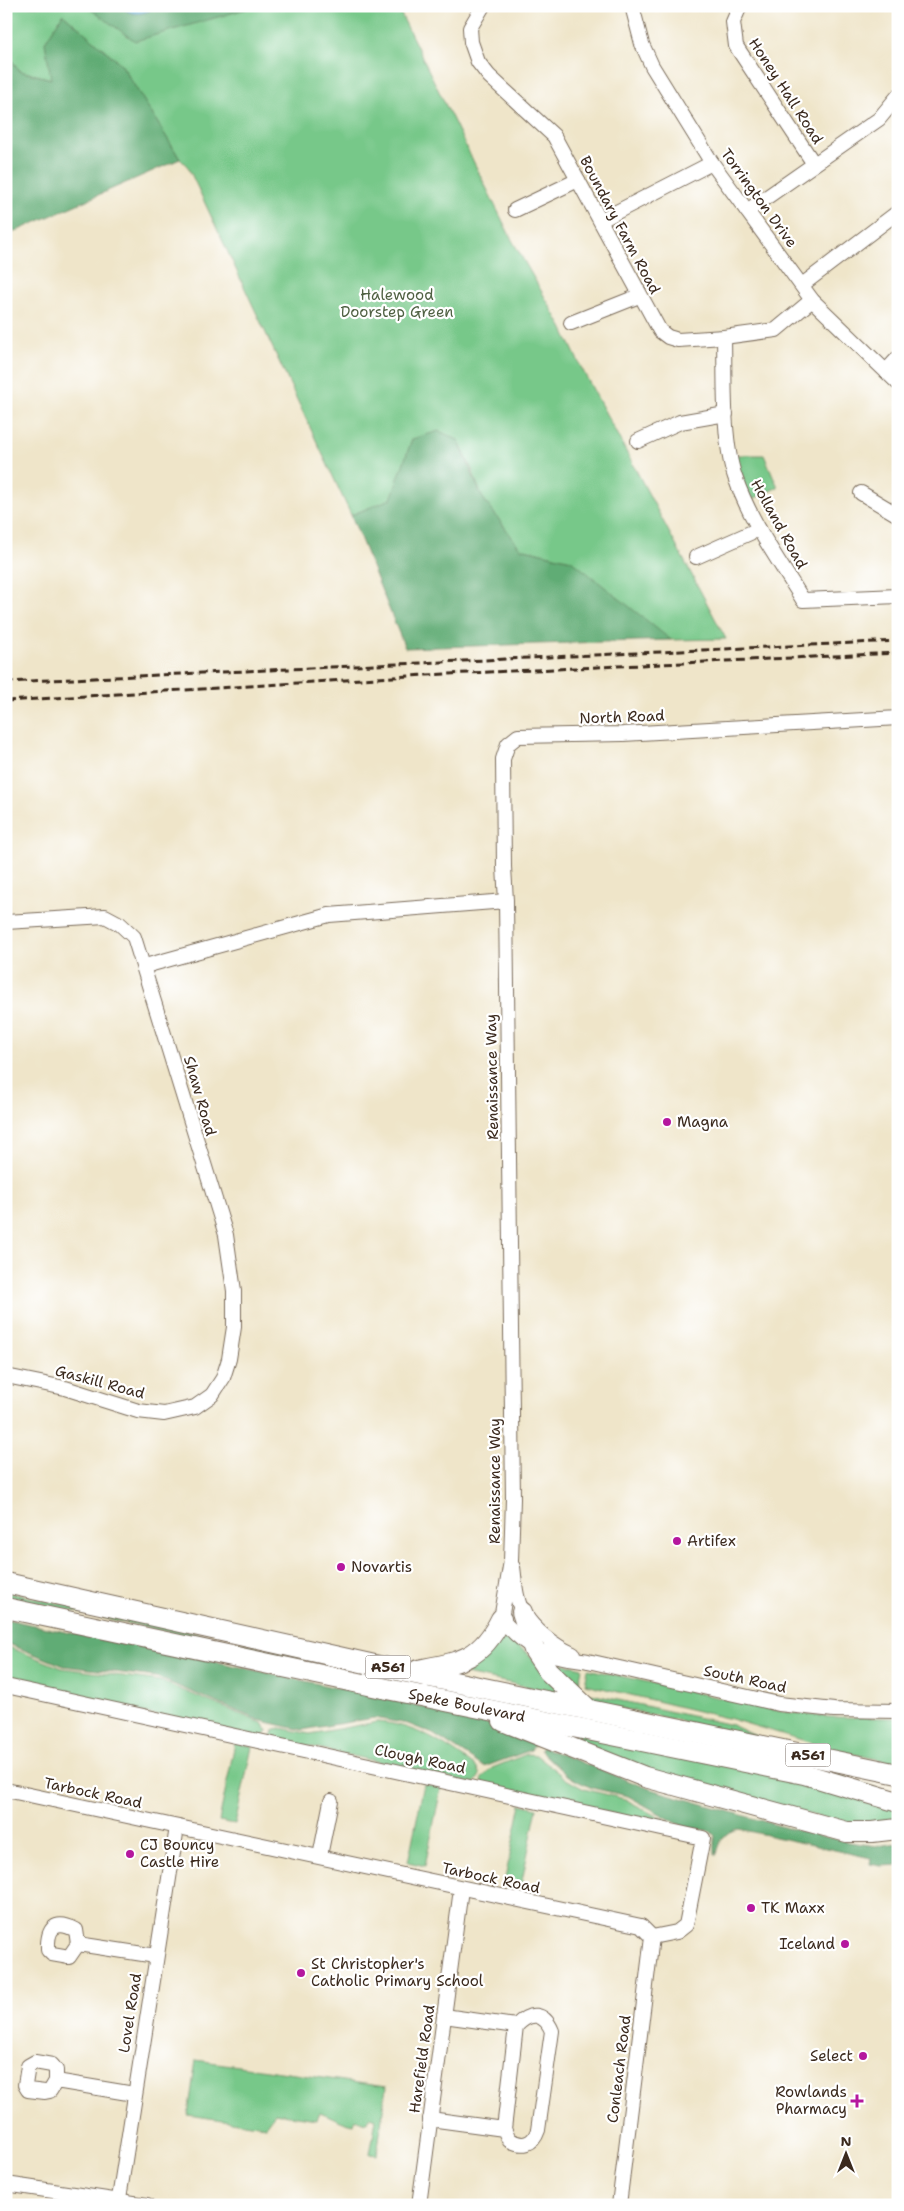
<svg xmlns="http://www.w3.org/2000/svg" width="904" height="2211" font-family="'Shantell Sans',sans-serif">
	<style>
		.green { fill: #77c889; stroke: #597954 }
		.forest { fill: #61ac75; stroke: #4e6b4a }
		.water { fill: #5eb2da; stroke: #4c6e7c }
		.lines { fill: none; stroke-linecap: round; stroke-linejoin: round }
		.minor-casing { stroke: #7a6b5a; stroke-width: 16 }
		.highway-casing { stroke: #7a6b5a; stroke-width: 22 }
		.minor { stroke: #fff; stroke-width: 14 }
		.highway { stroke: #fff; stroke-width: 20 }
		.rail { stroke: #3b2a1e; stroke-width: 3; stroke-dasharray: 8 4; stroke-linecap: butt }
		.poi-dot { fill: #b5179e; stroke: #fff; stroke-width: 2 }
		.labels { text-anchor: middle; stroke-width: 4.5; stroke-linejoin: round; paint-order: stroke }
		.shield { fill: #fff; stroke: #766a62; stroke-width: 1 }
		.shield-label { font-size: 14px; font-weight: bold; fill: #3b2a1e }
		.street-label { font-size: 15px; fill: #3b2a1e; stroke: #fff }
		.park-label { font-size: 15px; fill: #506143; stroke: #fff }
		.poi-label { font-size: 15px; fill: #3b2a1e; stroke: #fff; text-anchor: start }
	</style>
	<rect width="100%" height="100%" fill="#fff"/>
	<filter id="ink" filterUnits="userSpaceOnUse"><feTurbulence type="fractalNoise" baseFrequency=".02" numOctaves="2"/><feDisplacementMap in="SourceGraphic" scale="10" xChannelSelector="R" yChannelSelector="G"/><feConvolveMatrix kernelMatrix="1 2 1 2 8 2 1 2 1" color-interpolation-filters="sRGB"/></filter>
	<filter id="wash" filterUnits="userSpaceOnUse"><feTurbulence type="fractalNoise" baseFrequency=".0096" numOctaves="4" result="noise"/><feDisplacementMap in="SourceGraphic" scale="20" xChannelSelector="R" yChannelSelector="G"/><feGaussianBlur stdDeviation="1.12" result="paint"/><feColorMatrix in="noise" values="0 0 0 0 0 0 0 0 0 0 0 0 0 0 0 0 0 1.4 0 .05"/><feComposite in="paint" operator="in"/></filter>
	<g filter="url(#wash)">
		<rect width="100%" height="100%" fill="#efe5c9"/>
		<g class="green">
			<polygon points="6,6 397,6 512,240 562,327 581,367 726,639 671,640 591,583 571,560 520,548 482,497 472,470 458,440 412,439 392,499 351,515 188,167 180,159 121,64 63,14 45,42 52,79 20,71 6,53"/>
			<polygon points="730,455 764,455 778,487 747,502"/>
			<polygon points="6,1592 821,1768 883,1791 6,1596"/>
			<polygon points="500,1631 527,1653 563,1694 451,1671"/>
			<polygon points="6,1646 62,1668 160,1681 264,1724 267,1731 262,1738 6,1683"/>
			<polygon points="540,1658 582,1668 577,1691 732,1725 758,1737 600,1704 570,1689"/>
			<polygon points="588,1669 779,1711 828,1717 898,1718 898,1764 836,1750 731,1719 585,1684"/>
			<polygon points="509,1718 799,1781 898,1809 898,1824 858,1826 692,1786"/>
			<path d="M377,1722C415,1724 446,1745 476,1767L480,1775L474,1784L270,1737L275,1729L281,1728L310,1734Z"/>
			<polygon points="235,1743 252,1747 235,1824 219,1821"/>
			<polygon points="527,1754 536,1755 566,1779 584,1789 625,1799 676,1827 483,1786 482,1778 492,1768"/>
			<polygon points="424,1784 441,1788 425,1866 408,1862"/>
			<polygon points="521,1804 537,1808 521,1886 504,1883"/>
			<path d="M196,2060L386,2087L377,2155L370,2154L376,2119L371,2117L366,2123L355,2119L354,2125C342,2123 331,2116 320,2112L317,2119L275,2113L265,2126L188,2115Z"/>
		</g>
		<g class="forest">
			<polygon points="86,6 245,6 249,8 135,41"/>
			<polygon points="63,14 121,64 180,159 14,232 6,215 6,53 20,71 51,79 45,42"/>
			<polygon points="439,431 458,440 482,497 520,548 571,560 671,640 405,648 351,515 391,499 412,439"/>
			<polygon points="6,1619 70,1633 107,1638 466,1716 536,1742 531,1750 484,1767 433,1734 408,1724 374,1718 302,1730 258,1720 156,1677 64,1666 6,1643"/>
			<path d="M542,1747L650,1789L787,1828L848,1842L877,1846L898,1843V1865L881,1866L870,1864L871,1858L739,1829C724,1831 720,1841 717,1854H715V1836L710,1831L682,1826L628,1796L592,1788L577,1781L564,1773L540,1750Z"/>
		</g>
		<path class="water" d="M120,6H151V10C139,15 130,15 120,6Z"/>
	</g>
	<g filter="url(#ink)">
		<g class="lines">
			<defs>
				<g id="minor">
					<polyline points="483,6 470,28 471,42 478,62 489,76 554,136 660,331 668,337 678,340 724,337 776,330 812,300"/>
					<polyline points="632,6 642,44 652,66 712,163 812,300 898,383"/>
					<polyline points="740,6 733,22 736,46 814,164"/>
					<polyline points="515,210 578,180"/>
					<polyline points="747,211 879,119 898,96"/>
					<polyline points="601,220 712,163"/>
					<polyline points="802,285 898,212"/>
					<polyline points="571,323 639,296"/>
					<path d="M724,337C725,377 722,440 735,477C750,521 779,561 803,600L898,596"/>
					<polyline points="887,370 898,358"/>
					<polyline points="638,441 680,422 726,414"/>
					<polyline points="861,493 898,515"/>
					<polyline points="696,557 759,529"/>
					<polyline points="506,901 504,867 503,759 508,744 518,736 623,734 898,718"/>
					<polyline points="6,922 105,916 120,924 134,937 226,1235 234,1291 234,1327 229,1359 223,1378 212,1395 195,1407 164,1414 138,1411 65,1388 6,1376"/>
					<path d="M145,966L329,915L506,901L513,1499L511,1561L501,1619C532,1654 543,1654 588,1661L779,1704L834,1710L898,1711"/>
					<path d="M513,1567C515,1580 515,1600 523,1612C534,1630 554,1646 573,1654"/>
					<polyline points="6,1686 703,1838 686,1925 677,1932 652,1937"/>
					<polyline points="6,1790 641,1926 652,1937"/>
					<polyline points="320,1856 331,1801"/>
					<path d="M78,1944L76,1930C55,1919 47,1928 48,1950L52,1954L69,1957L78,1944L156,1956"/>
					<polyline points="444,2016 516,2026"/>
					<polyline points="56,2081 50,2091 45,2092 28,2090 25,2085 28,2066 35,2062 52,2065 56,2070 56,2081 134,2094"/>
					<path d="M430,2119L504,2129L516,2026C530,2011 544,2012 552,2031L538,2130C533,2145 523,2147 509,2140L504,2129"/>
					<polyline points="6,2184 147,2205"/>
					<polyline points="118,2205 177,1827"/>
					<polyline points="419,2205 461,1889"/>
					<polyline points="619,2205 652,1937"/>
				</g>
				<g id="highway">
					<polyline points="6,1583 406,1672 898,1774"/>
					<path id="s1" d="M6,1608L392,1690L804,1774L898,1802"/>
					<polyline points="522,1612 534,1650 548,1671 589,1710"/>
					<path d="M418,1670C460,1662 481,1660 501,1619"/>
					<polyline points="503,1721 645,1777 847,1832 872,1832 898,1829"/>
				</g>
			</defs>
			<use href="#minor" class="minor-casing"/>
			<use href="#highway" class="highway-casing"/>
			<use href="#minor" class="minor"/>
			<use href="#highway" class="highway"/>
			<g class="rail">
				<polyline points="6,682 898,641"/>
				<polyline points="6,701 426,675 898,653"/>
			</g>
		</g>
	</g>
	<g class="poi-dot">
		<circle cx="667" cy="1122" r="5"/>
		<circle cx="677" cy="1541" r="5"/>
		<circle cx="341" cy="1567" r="5"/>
		<circle cx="130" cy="1854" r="5"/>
		<circle cx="751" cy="1908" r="5"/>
		<circle cx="845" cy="1944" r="5"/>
		<circle cx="301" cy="1973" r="5"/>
		<circle cx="863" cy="2056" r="5"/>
		<path d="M854.5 2093.5h5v5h5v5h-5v5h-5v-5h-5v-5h5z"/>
	</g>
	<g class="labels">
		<g class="shield">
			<rect x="365.5" y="1655.5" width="45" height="23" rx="4"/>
			<rect x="785.5" y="1743.5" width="45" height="23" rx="4"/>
		</g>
		<g class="shield-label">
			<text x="388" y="1672">A561</text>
			<text x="808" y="1760">A561</text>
		</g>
		<g class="street-label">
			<text transform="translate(786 91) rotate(57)" y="5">Honey Hall Road</text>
			<text transform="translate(759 198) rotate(54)" y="5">Torrington Drive</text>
			<text transform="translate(620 225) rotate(62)" y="5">Boundary Farm Road</text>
			<text transform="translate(779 524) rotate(61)" y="5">Holland Road</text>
			<text transform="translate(622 717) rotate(-2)" y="5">North Road</text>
			<text transform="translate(492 1077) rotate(-91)" y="5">Renaissance Way</text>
			<text transform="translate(200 1096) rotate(74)" y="5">Shaw Road</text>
			<text transform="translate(100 1382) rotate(15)" y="5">Gaskill Road</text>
			<text transform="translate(495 1481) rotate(-90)" y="5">Renaissance Way</text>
			<text transform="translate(745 1679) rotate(12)" y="5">South Road</text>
			<text dy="5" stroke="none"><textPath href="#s1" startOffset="471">Speke Boulevard</textPath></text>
			<text transform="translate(420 1759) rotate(12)" y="5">Clough Road</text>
			<text transform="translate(93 1793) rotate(12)" y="5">Tarbock Road</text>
			<text transform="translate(491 1878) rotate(12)" y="5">Tarbock Road</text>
			<text transform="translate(130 2013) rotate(-81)" y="5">Lovel Road</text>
			<text transform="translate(422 2059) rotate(-82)" y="5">Harefield Road</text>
			<text transform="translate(619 2069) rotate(-83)" y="5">Conleach Road</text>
		</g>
		<g class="park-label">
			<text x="397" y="300">Halewood<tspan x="397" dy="17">Doorstep Green</tspan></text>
		</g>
		<g class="poi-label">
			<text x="677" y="1127">Magna</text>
			<text x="687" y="1546">Artifex</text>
			<text x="351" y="1572">Novartis</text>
			<text x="140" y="1850">CJ Bouncy<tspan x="140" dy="17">Castle Hire</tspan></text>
			<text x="761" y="1913">TK Maxx</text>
			<text x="835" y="1949" text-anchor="end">Iceland</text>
			<text x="311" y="1969">St Christopher's<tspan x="311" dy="17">Catholic Primary School</tspan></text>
			<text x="853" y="2061" text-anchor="end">Select</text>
			<text x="847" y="2097" text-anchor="end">Rowlands<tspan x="847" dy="17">Pharmacy</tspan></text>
		</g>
	</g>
	<rect width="904" height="2211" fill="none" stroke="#fff" stroke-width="25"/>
	<g transform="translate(846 2154)" stroke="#ffffff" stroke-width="4" paint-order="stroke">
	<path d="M0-4L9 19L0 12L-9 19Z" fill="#3b2a1e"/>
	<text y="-8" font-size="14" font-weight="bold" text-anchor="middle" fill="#3b2a1e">N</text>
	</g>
</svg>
